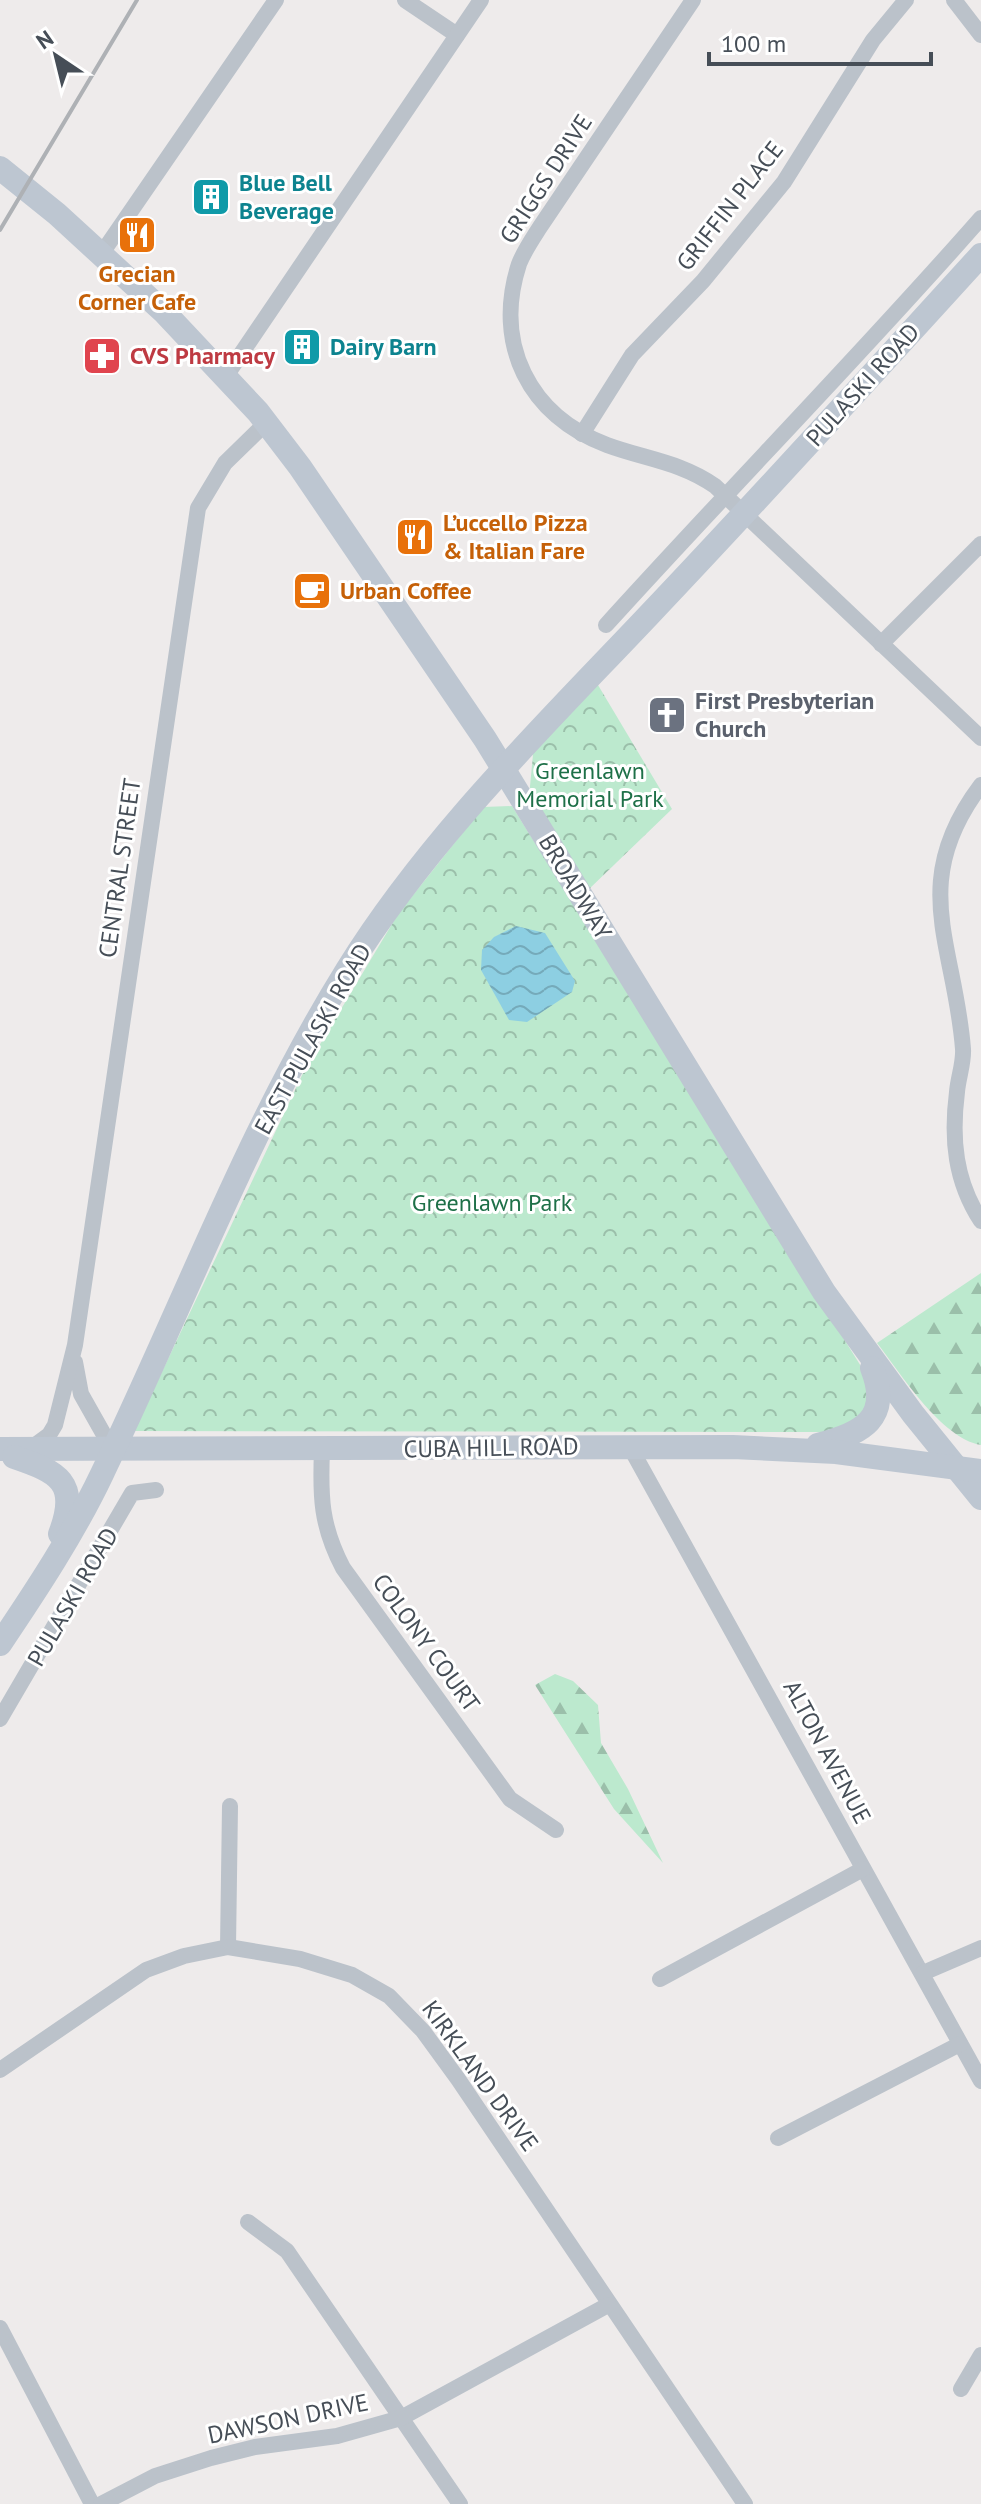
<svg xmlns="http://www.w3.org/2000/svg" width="981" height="2504" font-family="'PT Sans',sans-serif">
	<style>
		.forest { fill: url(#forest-firs) }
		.park { fill: url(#park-crowns) }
		.water { fill: url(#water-waves) }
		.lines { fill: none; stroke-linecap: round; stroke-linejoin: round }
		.minor { stroke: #bbc2ca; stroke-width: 16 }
		.secondary { stroke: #bdc6d1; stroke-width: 24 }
		.rail { stroke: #aeb1b5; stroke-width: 4 }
		.labels { text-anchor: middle; stroke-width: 6; stroke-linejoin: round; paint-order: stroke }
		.street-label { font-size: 24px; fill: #464e57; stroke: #fff }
		.culture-label { font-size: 24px; font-weight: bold; fill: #0d838f; stroke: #fff; text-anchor: start }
		.food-label { font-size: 24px; font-weight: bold; fill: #c56008; stroke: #fff; text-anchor: start }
		.health-label { font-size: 24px; font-weight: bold; fill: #be3a42; stroke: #fff; text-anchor: start }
		.worship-label { font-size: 24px; font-weight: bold; fill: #5b616d; stroke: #fff; text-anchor: start }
		.park-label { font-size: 24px; fill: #1e7048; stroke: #fff }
	</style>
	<defs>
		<pattern id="forest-firs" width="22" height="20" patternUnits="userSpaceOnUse" patternTransform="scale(2)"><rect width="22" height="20" fill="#bce9ce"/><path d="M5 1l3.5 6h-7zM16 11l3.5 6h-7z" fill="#9bbfaa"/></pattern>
		<pattern id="park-crowns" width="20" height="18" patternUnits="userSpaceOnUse" patternTransform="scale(2)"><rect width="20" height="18" fill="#bce9ce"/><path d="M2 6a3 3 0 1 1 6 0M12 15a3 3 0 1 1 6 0" fill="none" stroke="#9bbfaa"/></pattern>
		<pattern id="water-waves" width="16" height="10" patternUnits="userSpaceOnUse" patternTransform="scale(2)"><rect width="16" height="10" fill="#8dcfe2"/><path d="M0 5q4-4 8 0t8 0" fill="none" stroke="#75aaba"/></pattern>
	</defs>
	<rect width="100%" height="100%" fill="#eeebeb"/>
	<g class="forest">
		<path d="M981,1273V1445C941,1438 902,1375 877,1343Z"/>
		<polygon points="555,1674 573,1681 598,1705 601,1743 628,1789 663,1863 614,1809 535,1685"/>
	</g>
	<g class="park">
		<polygon points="595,680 672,809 587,891 529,797 534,744"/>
		<polygon points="512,806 872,1384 875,1399 845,1432 134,1431 304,1071 398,914 483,807"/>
	</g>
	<polygon class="water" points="516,926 545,933 575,981 572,992 527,1022 509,1020 481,970 482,950 494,937"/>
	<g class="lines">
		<g class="minor">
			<polyline points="405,0 457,35"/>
			<path d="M693,0L540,227C533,238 524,251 519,264C493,344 529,416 607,445C645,459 681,462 715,486L981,738"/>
			<polyline points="954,0 981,35"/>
			<polyline points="102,253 276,0"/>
			<polyline points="226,376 481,0"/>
			<polyline points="582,434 632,355 703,281 784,182 873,40 906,0"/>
			<path d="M606,625C730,488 859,357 981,218"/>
			<polyline points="881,644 981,544"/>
			<path d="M981,785C907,883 955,944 963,1049C964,1063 958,1078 957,1092C951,1139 955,1181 981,1221"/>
			<polyline points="75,1362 81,1394 112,1449"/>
			<polyline points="630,1447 981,2081"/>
			<polyline points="30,1449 49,1435 55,1425 75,1345 198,508 225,463 266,423"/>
			<path d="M322,1450C320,1497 321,1526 343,1568L510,1799L556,1830"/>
			<polyline points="0,1719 132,1493 156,1490"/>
			<polyline points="228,1947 230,1806"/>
			<polyline points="923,1973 981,1948"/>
			<polyline points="660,1979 863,1869"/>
			<polyline points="0,2070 146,1970 184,1956 228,1947 300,1959 352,1975 389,1996 423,2031 458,2079 745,2504"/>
			<polyline points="778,2138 960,2044"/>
			<polyline points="248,2222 287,2251 460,2504"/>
			<polyline points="0,2328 92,2504"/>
			<polyline points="961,2389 981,2355"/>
			<polyline points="101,2504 155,2476 211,2458 255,2447 337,2436 401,2418 608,2305"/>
		</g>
		<g class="secondary">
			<polyline points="0,168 57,214 165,313 258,412 300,467 485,739 824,1292 913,1414 981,1498"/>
			<path d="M818,1445C862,1434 892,1418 872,1368"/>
			<polyline points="0,1449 733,1447 836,1452 981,1471"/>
			<path d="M14,1457C58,1472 80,1482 60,1534"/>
			<path d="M0,1644C37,1589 74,1533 102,1474C183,1306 249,1128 347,970C429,838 542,728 648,616C761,497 871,376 981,255"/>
		</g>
		<polyline class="rail" points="0,230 137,0"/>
	</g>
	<defs>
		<symbol id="building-square" viewBox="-11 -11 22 22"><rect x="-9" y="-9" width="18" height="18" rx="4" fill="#0f9aa8" stroke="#fff"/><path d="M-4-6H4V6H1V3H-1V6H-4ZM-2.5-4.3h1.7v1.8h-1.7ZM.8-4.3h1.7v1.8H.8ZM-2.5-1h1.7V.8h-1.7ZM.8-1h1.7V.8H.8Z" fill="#fff"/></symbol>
		<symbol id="restaurant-square" viewBox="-11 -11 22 22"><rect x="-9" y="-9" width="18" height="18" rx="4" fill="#e8710a" stroke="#fff"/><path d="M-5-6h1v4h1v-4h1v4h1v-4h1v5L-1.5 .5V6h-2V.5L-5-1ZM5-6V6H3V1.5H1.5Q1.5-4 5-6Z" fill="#fff"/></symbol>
		<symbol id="pharmacy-square" viewBox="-11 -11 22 22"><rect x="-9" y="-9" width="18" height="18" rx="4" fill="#e0444e" stroke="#fff"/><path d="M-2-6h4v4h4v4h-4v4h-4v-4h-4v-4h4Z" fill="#fff"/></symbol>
		<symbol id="cafe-square" viewBox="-11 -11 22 22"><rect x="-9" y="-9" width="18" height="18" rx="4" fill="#e8710a" stroke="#fff"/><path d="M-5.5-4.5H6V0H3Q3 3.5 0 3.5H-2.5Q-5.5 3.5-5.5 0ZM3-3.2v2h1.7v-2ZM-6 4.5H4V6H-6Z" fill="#fff"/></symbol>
		<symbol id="church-square" viewBox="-11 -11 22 22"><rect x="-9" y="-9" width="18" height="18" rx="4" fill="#6b7280" stroke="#fff"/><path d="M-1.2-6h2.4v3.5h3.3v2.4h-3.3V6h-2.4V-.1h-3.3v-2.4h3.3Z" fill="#fff"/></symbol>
	</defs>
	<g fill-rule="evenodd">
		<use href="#building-square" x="189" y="175" width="44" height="44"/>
		<use href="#restaurant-square" x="115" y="213" width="44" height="44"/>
		<use href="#building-square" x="280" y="325" width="44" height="44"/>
		<use href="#pharmacy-square" x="80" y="334" width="44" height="44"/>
		<use href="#restaurant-square" x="393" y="515" width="44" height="44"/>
		<use href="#cafe-square" x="290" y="569" width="44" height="44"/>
		<use href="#church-square" x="645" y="693" width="44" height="44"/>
	</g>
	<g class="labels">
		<g class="street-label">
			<text transform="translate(546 179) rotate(-57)" y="8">GRIGGS DRIVE</text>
			<text transform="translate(730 206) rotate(-52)" y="8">GRIFFIN PLACE</text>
			<text transform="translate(863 385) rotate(-48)" y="8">PULASKI ROAD</text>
			<text transform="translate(120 868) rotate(-82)" y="8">CENTRAL STREET</text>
			<text transform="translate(575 887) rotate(59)" y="8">BROADWAY</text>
			<text transform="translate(313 1039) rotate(-61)" y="8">EAST PULASKI ROAD</text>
			<text transform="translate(491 1448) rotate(-1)" y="8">CUBA HILL ROAD</text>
			<text transform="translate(73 1597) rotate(-60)" y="8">PULASKI ROAD</text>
			<text transform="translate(426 1643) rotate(54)" y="8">COLONY COURT</text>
			<text transform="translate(827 1752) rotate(62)" y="8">ALTON AVENUE</text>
			<text transform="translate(480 2076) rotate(54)" y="8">KIRKLAND DRIVE</text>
			<text transform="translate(288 2419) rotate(-12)" y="8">DAWSON DRIVE</text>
		</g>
		<g class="culture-label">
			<text x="239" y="191">Blue Bell<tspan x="239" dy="28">Beverage</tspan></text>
			<text x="330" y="355">Dairy Barn</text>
		</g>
		<g class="food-label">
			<text x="137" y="282" text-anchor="middle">Grecian<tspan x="137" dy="28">Corner Cafe</tspan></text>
			<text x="443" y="531">L’uccello Pizza<tspan x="443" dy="28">&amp; Italian Fare</tspan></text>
			<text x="340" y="599">Urban Coffee</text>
		</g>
		<g class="health-label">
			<text x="130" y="364">CVS Pharmacy</text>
		</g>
		<g class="worship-label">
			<text x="695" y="709">First Presbyterian<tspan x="695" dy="28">Church</tspan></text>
		</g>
		<g class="park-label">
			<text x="590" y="779">Greenlawn<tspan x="590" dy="28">Memorial Park</tspan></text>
			<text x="492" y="1211">Greenlawn Park</text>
		</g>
	</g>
	<g transform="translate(56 56) rotate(325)" stroke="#ffffff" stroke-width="6" paint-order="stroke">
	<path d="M0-6L14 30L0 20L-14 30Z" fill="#464e57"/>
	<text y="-12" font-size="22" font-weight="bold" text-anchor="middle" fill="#464e57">N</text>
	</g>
	<path d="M709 52v12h222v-12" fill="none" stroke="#464e57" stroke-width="4"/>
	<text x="721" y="52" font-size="24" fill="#464e57" stroke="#ffffff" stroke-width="6" paint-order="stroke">100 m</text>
</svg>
